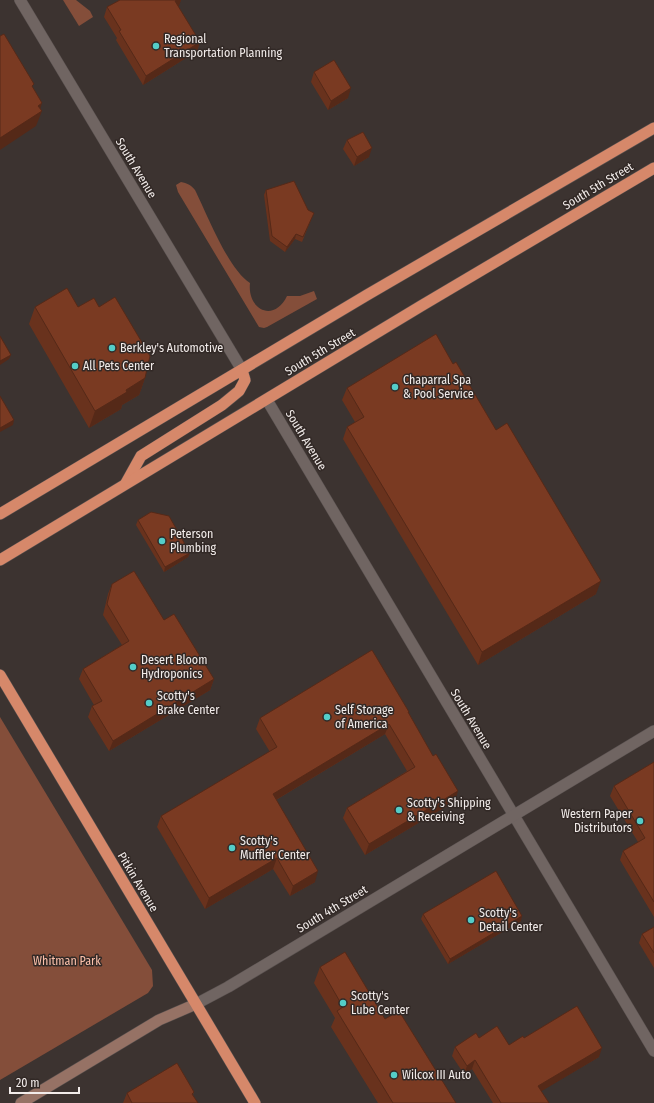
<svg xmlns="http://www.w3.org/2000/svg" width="654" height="1103" font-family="'Fira Sans Condensed',sans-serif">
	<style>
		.green { fill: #844e3a }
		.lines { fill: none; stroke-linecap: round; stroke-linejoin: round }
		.minor-casing { stroke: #59514f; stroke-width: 12 }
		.secondary-casing { stroke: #59514f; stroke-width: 12 }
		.trunk-casing { stroke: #59514f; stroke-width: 12 }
		.minor { stroke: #706562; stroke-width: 11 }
		.secondary { stroke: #967265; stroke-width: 11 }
		.trunk { stroke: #d6886a; stroke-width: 11 }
		.wall { fill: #69321d }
		.shaded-wall { fill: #552918 }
		.building { fill: #7a3a22; stroke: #552918 }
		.poi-dot { fill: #54cdc8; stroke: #322926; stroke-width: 1.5 }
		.labels { text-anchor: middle; stroke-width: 3; stroke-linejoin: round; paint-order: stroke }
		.poi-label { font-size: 12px; fill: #f2ecea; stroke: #322926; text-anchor: start }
		.street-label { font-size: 12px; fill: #f2ecea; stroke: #322926 }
		.park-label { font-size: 12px; fill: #fdc1ab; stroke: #322926 }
	</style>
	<rect width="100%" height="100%" fill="#3c3330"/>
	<g class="green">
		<polygon points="63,0 76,0 90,11 93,17 79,26"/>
		<path d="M181,182C187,183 191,185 195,190C207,214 228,269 250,283C247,310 274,323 287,296H300L314,291L317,299L267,327L264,328L259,327L178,192L176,185Z"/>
		<polygon points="0,717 152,970 153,986 148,993 0,1080"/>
	</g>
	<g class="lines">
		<defs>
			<g id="minor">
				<polyline points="20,0 242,370"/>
				<polyline points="267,400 654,1051"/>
				<polyline points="196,1004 228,987 654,731"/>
			</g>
			<polyline id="secondary" points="21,1103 159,1020 196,1004"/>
			<g id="trunk">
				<polyline points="126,483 141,456 222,405 239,391 245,380 242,370"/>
				<polyline points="0,514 367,295 654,128"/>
				<polyline points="0,560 421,306 654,168"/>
				<polyline points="0,675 255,1103"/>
			</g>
		</defs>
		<use href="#minor" class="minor-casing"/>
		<use href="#secondary" class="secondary-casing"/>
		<use href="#trunk" class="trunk-casing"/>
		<use href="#minor" class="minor"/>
		<use href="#secondary" class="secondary"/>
		<use href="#trunk" class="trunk"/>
	</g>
	<g class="wall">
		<polygon points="120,0 181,0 178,7 200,42 197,51 143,85 116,40 117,38 104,17 107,7"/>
		<polygon points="314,72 348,98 328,110 311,82"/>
		<polygon points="347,140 369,157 354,166 343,149"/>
		<polygon points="266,190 308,210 312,217 302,242 295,239 285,252 270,241 264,195"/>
		<polygon points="35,307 78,307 145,378 139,395 122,405 121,409 89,428 29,324"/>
		<polygon points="453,364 496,430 596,594 478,665 343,439 347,427 355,422 342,400 347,388"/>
		<polygon points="138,520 190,553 188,557 164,572 136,525"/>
		<polygon points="112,584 164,620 214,679 210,690 109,751 88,717 92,706 94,705 79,679 83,669 122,645 103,615 108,594"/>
		<polygon points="409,712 409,713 455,801 365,855 343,818 347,808 407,771 385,734 276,800 315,882 290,896 273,869 205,909 157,827 161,816 270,752 256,729 260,718"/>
		<polygon points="654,762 654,917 620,860 623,851 638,842 610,796 614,786"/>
		<polygon points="423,914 521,921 448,964 421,919"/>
		<polygon points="654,927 654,968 639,943 642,934"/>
		<polygon points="320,967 385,1019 456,1103 378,1103 331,1027 335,1018 314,983"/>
		<polygon points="479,1038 509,1045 524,1038 599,1057 541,1091 549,1103 493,1103 472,1069 464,1074 452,1056 455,1047"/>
		<polygon points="194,1092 193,1095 198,1103 123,1103 127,1093"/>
	</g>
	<g class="shaded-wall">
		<polygon points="177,0 181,0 179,6 172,11 175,1"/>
		<polygon points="200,42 197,51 143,85 146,76"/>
		<polygon points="351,88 348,98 328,110 331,101"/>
		<polygon points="42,103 39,113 42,111 36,126 0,150 0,138"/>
		<polygon points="372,148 369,157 354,166 357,157"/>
		<polygon points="296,234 295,239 285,252 287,247"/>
		<polygon points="11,355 9,359 0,365 0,361"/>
		<polygon points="145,378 139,395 122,405 121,409 89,428 95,411 126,390"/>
		<polygon points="14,420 13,425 0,432 0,428"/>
		<polygon points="190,553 188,557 164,572 165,567"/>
		<polygon points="601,581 596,594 478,665 482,652"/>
		<polygon points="214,679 210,690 109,751 113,741"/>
		<polygon points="389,724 385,734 269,804 273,794"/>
		<polygon points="458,791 455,801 365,855 369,844"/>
		<polygon points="277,858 273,869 205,909 209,898"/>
		<polygon points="318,871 315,882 290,896 293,886"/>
		<polygon points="522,916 521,921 448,964 450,959"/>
		<polygon points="602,1048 599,1057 535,1095 538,1086"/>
		<polygon points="475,1060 472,1069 464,1074 467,1066"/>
	</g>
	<g class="building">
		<polygon points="120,0 177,0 175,1 200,42 146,76 119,31 121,30 107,7"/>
		<polygon points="4,34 34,84 32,86 42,103 38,106 42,111 0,138 0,36"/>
		<polygon points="334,60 351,88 331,101 314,72"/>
		<polygon points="363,132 372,148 357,157 347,140"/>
		<polygon points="294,181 308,210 314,213 303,237 296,234 287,247 272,236 266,190"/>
		<polygon points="67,288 78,307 94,298 99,307 115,297 150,356 145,378 126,390 127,392 95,411 35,307"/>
		<polygon points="436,334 453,364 456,362 496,430 507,423 601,581 482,652 347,427 364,417 347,388"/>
		<polygon points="0,336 11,355 0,361"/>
		<polygon points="0,396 14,420 0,428"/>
		<polygon points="151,512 169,516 190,553 165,567 138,520"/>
		<polygon points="134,571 164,620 174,614 214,679 113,741 92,706 102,701 83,669 129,641 107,604 112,584"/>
		<polygon points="372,650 409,712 408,712 433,756 436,754 458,791 369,844 347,808 415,767 389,724 273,794 318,871 293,886 277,858 209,898 161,816 277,747 260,718"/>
		<polygon points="654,762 654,902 623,851 645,838 614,786"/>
		<polygon points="496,871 522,916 450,959 423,914"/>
		<polygon points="654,927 654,953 642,934"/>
		<polygon points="345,952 385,1019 399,1011 456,1103 393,1103 337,1011 343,1007 320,967"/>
		<polygon points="577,1006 602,1048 538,1086 549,1103 501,1103 475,1060 467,1066 455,1047 476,1033 479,1038 497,1026 509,1045 523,1036 524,1038"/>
		<polygon points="177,1063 194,1092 192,1094 198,1103 132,1103 127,1093"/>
	</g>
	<g class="poi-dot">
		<circle cx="156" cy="46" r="4"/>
		<circle cx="112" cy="348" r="4"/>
		<circle cx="75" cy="366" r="4"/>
		<circle cx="395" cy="387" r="4"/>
		<circle cx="162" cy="541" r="4"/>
		<circle cx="133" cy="667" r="4"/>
		<circle cx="149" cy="703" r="4"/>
		<circle cx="327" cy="717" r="4"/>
		<circle cx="399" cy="810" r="4"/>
		<circle cx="640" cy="821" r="4"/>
		<circle cx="232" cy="848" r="4"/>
		<circle cx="471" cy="920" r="4"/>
		<circle cx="343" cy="1003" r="4"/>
		<circle cx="394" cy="1075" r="4"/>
	</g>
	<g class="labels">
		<g class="poi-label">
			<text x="164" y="43">Regional<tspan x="164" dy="14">Transportation Planning</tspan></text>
			<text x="120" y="352">Berkley's Automotive</text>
			<text x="83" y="370">All Pets Center</text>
			<text x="403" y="384">Chaparral Spa<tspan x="403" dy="14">&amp; Pool Service</tspan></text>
			<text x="170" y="538">Peterson<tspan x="170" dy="14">Plumbing</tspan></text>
			<text x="141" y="664">Desert Bloom<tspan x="141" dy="14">Hydroponics</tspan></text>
			<text x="157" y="700">Scotty's<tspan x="157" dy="14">Brake Center</tspan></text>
			<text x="335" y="714">Self Storage<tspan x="335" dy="14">of America</tspan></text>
			<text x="407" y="807">Scotty's Shipping<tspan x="407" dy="14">&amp; Receiving</tspan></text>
			<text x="632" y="818" text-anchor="end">Western Paper<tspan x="632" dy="14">Distributors</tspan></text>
			<text x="240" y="845">Scotty's<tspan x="240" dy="14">Muffler Center</tspan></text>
			<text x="479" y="917">Scotty's<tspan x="479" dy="14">Detail Center</tspan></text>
			<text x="351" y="1000">Scotty's<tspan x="351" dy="14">Lube Center</tspan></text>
			<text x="402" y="1079">Wilcox III Auto</text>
		</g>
		<g class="street-label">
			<text transform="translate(136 168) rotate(59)" y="4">South Avenue</text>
			<text transform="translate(598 186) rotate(-31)" y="4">South 5th Street</text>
			<text transform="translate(320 352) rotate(-31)" y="4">South 5th Street</text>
			<text transform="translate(306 440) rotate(59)" y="4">South Avenue</text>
			<text transform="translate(471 719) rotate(59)" y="4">South Avenue</text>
			<text transform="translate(138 882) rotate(59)" y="4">Pitkin Avenue</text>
			<text transform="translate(332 909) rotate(-31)" y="4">South 4th Street</text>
		</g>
		<g class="park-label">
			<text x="67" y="965">Whitman Park</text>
		</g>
	</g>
	<path d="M10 1087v6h69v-6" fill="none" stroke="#f2ecea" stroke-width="2"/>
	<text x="16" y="1087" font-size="12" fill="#f2ecea" stroke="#322926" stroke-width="3" paint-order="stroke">20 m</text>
</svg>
